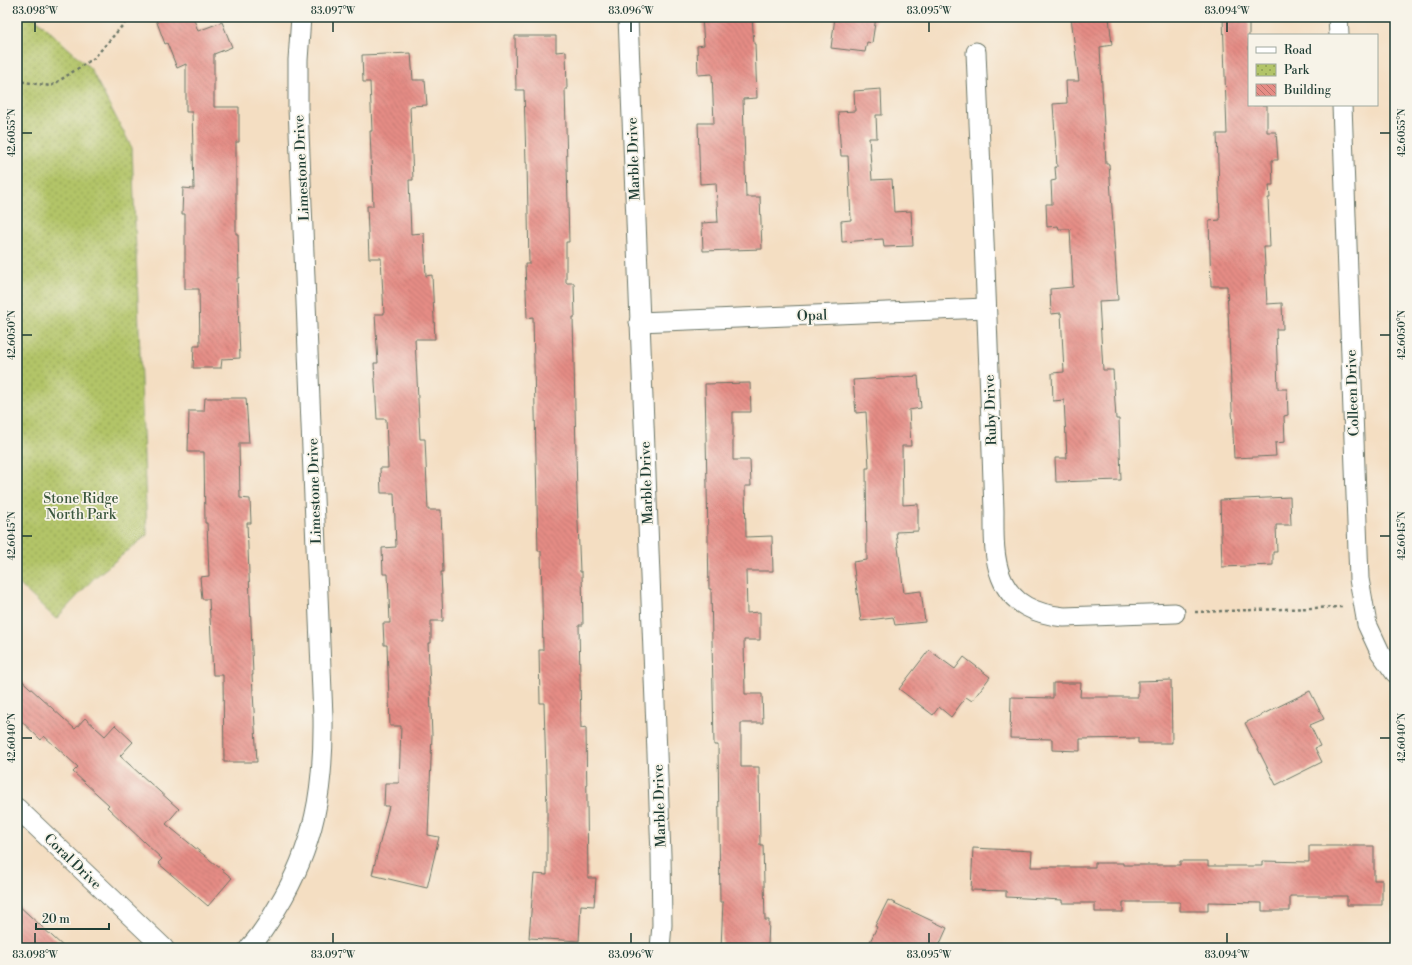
<svg xmlns="http://www.w3.org/2000/svg" width="1412" height="965" font-family="'Libre Bodoni',serif">
	<style>
		.park { fill: url(#park-dots); stroke: #68804e }
		.building { fill: url(#building-back-hatch) }
		.lines { fill: none; stroke-linecap: round; stroke-linejoin: round }
		.street-casing { stroke: #6a7566; stroke-width: 21 }
		.path { stroke: #6a7566; stroke-width: 2.5; stroke-dasharray: 3 3; stroke-linecap: butt }
		.street { stroke: #fff; stroke-width: 19 }
		.ticks { fill: none; stroke: #1f3d34; stroke-width: 1.5 }
		.labels { text-anchor: middle; stroke-width: 3.5; stroke-linejoin: round; paint-order: stroke }
		.street-label { font-size: 14px; fill: #1f3d34; stroke: #f7f3e8 }
		.park-label { font-size: 14px; fill: #3c583e; stroke: #f7f3e8 }
		.neatline { fill: none; stroke: #1f3d34; stroke-width: 1.5 }
		.ticks-label { font-size: 10px; text-anchor: middle; fill: #1f3d34 }
	</style>
	<defs>
		<pattern id="park-dots" width="8" height="8" patternUnits="userSpaceOnUse"><rect width="8" height="8" fill="#b2c468"/><path d="M2 2h.1M6 6h.1" fill="none" stroke="#90a056" stroke-width="1.8" stroke-linecap="round"/></pattern>
		<pattern id="building-back-hatch" width="6" height="6" patternUnits="userSpaceOnUse"><rect width="6" height="6" fill="#e58c85"/><path d="M-1 5l2 2M0 0l6 6M5-1l2 2" fill="none" stroke="#b9746e"/></pattern>
	</defs>
	<rect width="100%" height="100%" fill="#f7f3e8"/>
	<filter id="ink" filterUnits="userSpaceOnUse"><feTurbulence type="fractalNoise" baseFrequency=".025" numOctaves="2"/><feDisplacementMap in="SourceGraphic" scale="8" xChannelSelector="R" yChannelSelector="G"/><feConvolveMatrix kernelMatrix="1 2 1 2 8 2 1 2 1" color-interpolation-filters="sRGB"/></filter>
	<filter id="wash" filterUnits="userSpaceOnUse"><feTurbulence type="fractalNoise" baseFrequency=".012" numOctaves="4" result="noise"/><feDisplacementMap in="SourceGraphic" scale="16" xChannelSelector="R" yChannelSelector="G"/><feGaussianBlur stdDeviation="0.9" result="paint"/><feColorMatrix in="noise" values="0 0 0 0 0 0 0 0 0 0 0 0 0 0 0 0 0 1.4 0 .05"/><feComposite in="paint" operator="in"/></filter>
	<g filter="url(#wash)">
		<rect width="100%" height="100%" fill="#f4dec2"/>
		<polygon class="park" points="17,17 34,17 90,68 132,148 147,535 94,578 56,619 17,582"/>
		<g id="blocks">
			<g class="building">
				<polygon points="155,17 193,17 198,31 222,22 232,47 214,54 214,107 239,107 239,142 236,142 236,234 238,234 239,278 237,278 240,358 222,359 221,368 193,368 194,346 200,346 199,289 185,289 185,214 182,214 183,188 194,189 192,112 186,112 186,64 177,68 167,43 165,44"/>
				<polygon points="702,17 752,17 754,44 755,44 757,98 743,99 746,197 760,197 762,249 703,251 702,223 718,222 716,183 700,184 698,123 714,123 712,74 698,75 697,46 704,45"/>
				<polygon points="835,17 876,17 872,43 867,42 865,52 831,48"/>
				<polygon points="1071,17 1109,17 1112,45 1100,47 1106,164 1109,164 1118,300 1099,301 1103,370 1113,370 1116,419 1119,419 1121,480 1056,482 1055,458 1067,458 1064,400 1053,401 1052,373 1064,372 1061,313 1051,314 1050,289 1073,287 1070,229 1059,229 1058,226 1047,227 1046,204 1052,204 1051,181 1056,180 1055,167 1057,167 1053,104 1067,103 1066,81 1079,81"/>
				<polygon points="1223,17 1249,17 1249,105 1267,105 1267,132 1276,132 1278,160 1272,160 1273,185 1269,185 1270,198 1268,198 1270,247 1264,247 1267,304 1282,303 1283,329 1276,329 1278,389 1287,389 1288,415 1284,416 1285,442 1275,443 1276,456 1234,458 1227,286 1211,286 1209,221 1220,220 1217,134 1227,134"/>
				<polygon points="515,36 556,36 556,52 566,51 567,89 565,89 569,242 566,242 566,283 574,283 575,317 573,317 577,497 580,572 582,572 583,625 579,625 581,728 586,727 588,878 596,878 594,906 581,905 579,941 529,938 534,874 547,875 547,807 544,703 540,703 539,650 543,650 541,551 538,551 533,317 527,318 525,264 529,264 527,163 526,163 524,90 516,90"/>
				<polygon points="411,53 413,80 425,80 427,105 410,106 413,180 409,180 411,234 424,233 426,276 432,275 435,339 415,339 420,439 425,439 428,510 441,510 443,572 441,572 443,621 431,621 431,643 428,643 432,735 428,835 439,837 427,888 372,875 389,806 384,806 385,783 399,783 401,726 390,726 387,645 384,645 383,623 390,623 388,574 383,574 382,548 396,547 394,493 381,493 380,468 388,468 386,419 377,419 374,363 378,363 375,314 384,314 381,258 369,258 367,206 373,206 370,131 372,131 370,82 363,82 362,55"/>
				<polygon points="881,89 882,115 876,115 877,138 869,138 872,180 892,179 894,212 911,211 913,246 884,247 883,239 842,242 841,221 851,220 848,156 841,156 838,112 855,111 854,91"/>
				<polygon points="918,376 921,408 909,410 911,446 902,446 903,505 918,504 918,531 896,532 904,593 921,591 925,622 895,625 893,617 861,621 853,562 867,560 866,468 869,468 866,412 856,413 853,380"/>
				<polygon points="750,383 751,412 733,412 733,460 750,460 751,486 745,486 746,537 772,536 773,571 746,571 747,613 760,612 760,640 744,640 745,694 762,694 763,723 741,723 741,767 759,767 760,845 763,845 765,920 769,920 768,945 760,944 760,948 721,948 723,902 720,902 718,745 714,745 711,589 709,589 705,384"/>
				<polygon points="205,398 246,398 249,443 239,443 240,498 250,499 251,523 247,523 253,675 252,675 257,762 224,762 223,675 213,675 209,599 202,599 200,577 209,576 207,523 205,523 204,452 188,452 189,411 204,411"/>
				<polygon points="1290,497 1291,525 1276,525 1277,552 1273,552 1273,565 1222,567 1220,500"/>
				<polygon points="929,650 955,669 964,657 990,677 972,701 966,697 951,717 939,707 933,715 899,689"/>
				<polygon points="17,676 75,729 85,718 105,736 115,725 133,742 120,756 179,809 166,824 232,878 208,906 158,863 162,859 107,807 109,805 73,772 78,767 44,736 41,740 17,717"/>
				<polygon points="1171,680 1172,743 1138,743 1138,738 1080,739 1080,751 1052,750 1052,739 1010,738 1011,697 1053,698 1053,683 1081,683 1080,697 1138,697 1138,681"/>
				<polygon points="1310,691 1324,719 1310,725 1320,746 1315,748 1322,762 1276,785 1245,723"/>
				<polygon points="1309,846 1374,846 1374,880 1382,880 1382,905 1347,905 1347,896 1290,896 1290,911 1262,911 1262,903 1208,902 1208,911 1180,911 1180,902 1123,902 1123,912 1095,912 1095,903 1062,903 1062,900 1006,897 1006,891 971,890 973,848 1032,851 1031,867 1095,867 1095,863 1123,863 1123,865 1180,865 1180,861 1208,861 1208,866 1262,866 1262,861 1309,862"/>
				<polygon points="888,900 947,928 938,948 867,948 877,927 875,926"/>
				<polygon points="17,904 65,948 17,948"/>
			</g>
		</g>
	</g>
	<g filter="url(#ink)">
		<use href="#blocks" fill-opacity="0" stroke="#6a7566" stroke-width="1"/>
		<g class="lines">
			<defs>
				<g id="street">
					<polyline points="628,17 661,855 662,925 660,948"/>
					<polyline points="1338,17 1339,35"/>
					<path d="M976,52C981,176 987,299 991,423C992,452 993,482 994,511C994,532 993,557 1001,577C1012,605 1036,614 1064,617L1175,613"/>
					<polyline points="1342,105 1359,579 1367,624 1380,652 1395,673"/>
					<polyline points="639,322 986,308"/>
					<polyline points="17,808 164,948"/>
					<path d="M249,948C260,936 269,922 277,908C315,846 324,788 323,717L298,107V60L301,17"/>
				</g>
			</defs>
			<use href="#street" class="street-casing"/>
			<g class="path">
				<polyline points="17,78 24,82 51,86 94,58 130,17"/>
				<polyline points="1195,612 1342,607"/>
			</g>
			<use href="#street" class="street"/>
		</g>
	</g>
	<path class="ticks" d="M35,22V32M333,22V32M631,22V32M929,22V32M1227,22V32M22,133H32M1380,133H1390M22,335H32M1380,335H1390M22,536H32M1380,536H1390M22,738H32M1380,738H1390M35,933V943M333,933V943M631,933V943M929,933V943M1227,933V943"/>
	<g class="labels">
		<g class="street-label">
			<text transform="translate(633 159) rotate(-92)" y="5">Marble Drive</text>
			<text transform="translate(301 168) rotate(-93)" y="5">Limestone Drive</text>
			<text transform="translate(812 315) rotate(-2)" y="5">Opal</text>
			<text transform="translate(1352 393) rotate(-92)" y="5">Colleen Drive</text>
			<text transform="translate(990 410) rotate(-92)" y="5">Ruby Drive</text>
			<text transform="translate(646 483) rotate(-92)" y="5">Marble Drive</text>
			<text transform="translate(314 491) rotate(-92)" y="5">Limestone Drive</text>
			<text transform="translate(659 806) rotate(-92)" y="5">Marble Drive</text>
			<text transform="translate(73 861) rotate(44)" y="5">Coral Drive</text>
		</g>
		<g class="park-label">
			<text x="81" y="503">Stone Ridge<tspan x="81" dy="16">North Park</tspan></text>
		</g>
	</g>
	<rect width="1412" height="965" fill="none" stroke="#f7f3e8" stroke-width="44"/>
	<rect x="1248" y="34" width="130" height="72" fill="#f7f3e8" stroke="#a1aaa0"/>
	<rect x="1256" y="47" width="20" height="6" fill="#ffffff" stroke="#a1aaa0"/>
	<text x="1284" y="54" font-size="12" fill="#1f3d34">Road</text>
	<rect x="1256" y="64" width="20" height="12" fill="url(#park-dots)" stroke="#a1aaa0"/>
	<text x="1284" y="74" font-size="12" fill="#1f3d34">Park</text>
	<rect x="1256" y="84" width="20" height="12" fill="url(#building-back-hatch)" stroke="#a1aaa0"/>
	<text x="1284" y="94" font-size="12" fill="#1f3d34">Building</text>
	<path d="M36 923v6h73v-6" fill="none" stroke="#1f3d34" stroke-width="2"/>
	<text x="42" y="923" font-size="12" fill="#1f3d34" stroke="#f7f3e8" stroke-width="3" paint-order="stroke">20 m</text>
	<rect x="22" y="22" width="1368" height="921" class="neatline"/>
	<g class="ticks-label">
		<text x="35" y="14">83.098°W</text>
		<text x="333" y="14">83.097°W</text>
		<text x="631" y="14">83.096°W</text>
		<text x="929" y="14">83.095°W</text>
		<text x="1227" y="14">83.094°W</text>
		<text transform="translate(11 133) rotate(-90)" y="4">42.6055°N</text>
		<text transform="translate(1401 133) rotate(-90)" y="4">42.6055°N</text>
		<text transform="translate(11 335) rotate(-90)" y="4">42.6050°N</text>
		<text transform="translate(1401 335) rotate(-90)" y="4">42.6050°N</text>
		<text transform="translate(11 536) rotate(-90)" y="4">42.6045°N</text>
		<text transform="translate(1401 536) rotate(-90)" y="4">42.6045°N</text>
		<text transform="translate(11 738) rotate(-90)" y="4">42.6040°N</text>
		<text transform="translate(1401 738) rotate(-90)" y="4">42.6040°N</text>
		<text x="35" y="958">83.098°W</text>
		<text x="333" y="958">83.097°W</text>
		<text x="631" y="958">83.096°W</text>
		<text x="929" y="958">83.095°W</text>
		<text x="1227" y="958">83.094°W</text>
	</g>
</svg>
